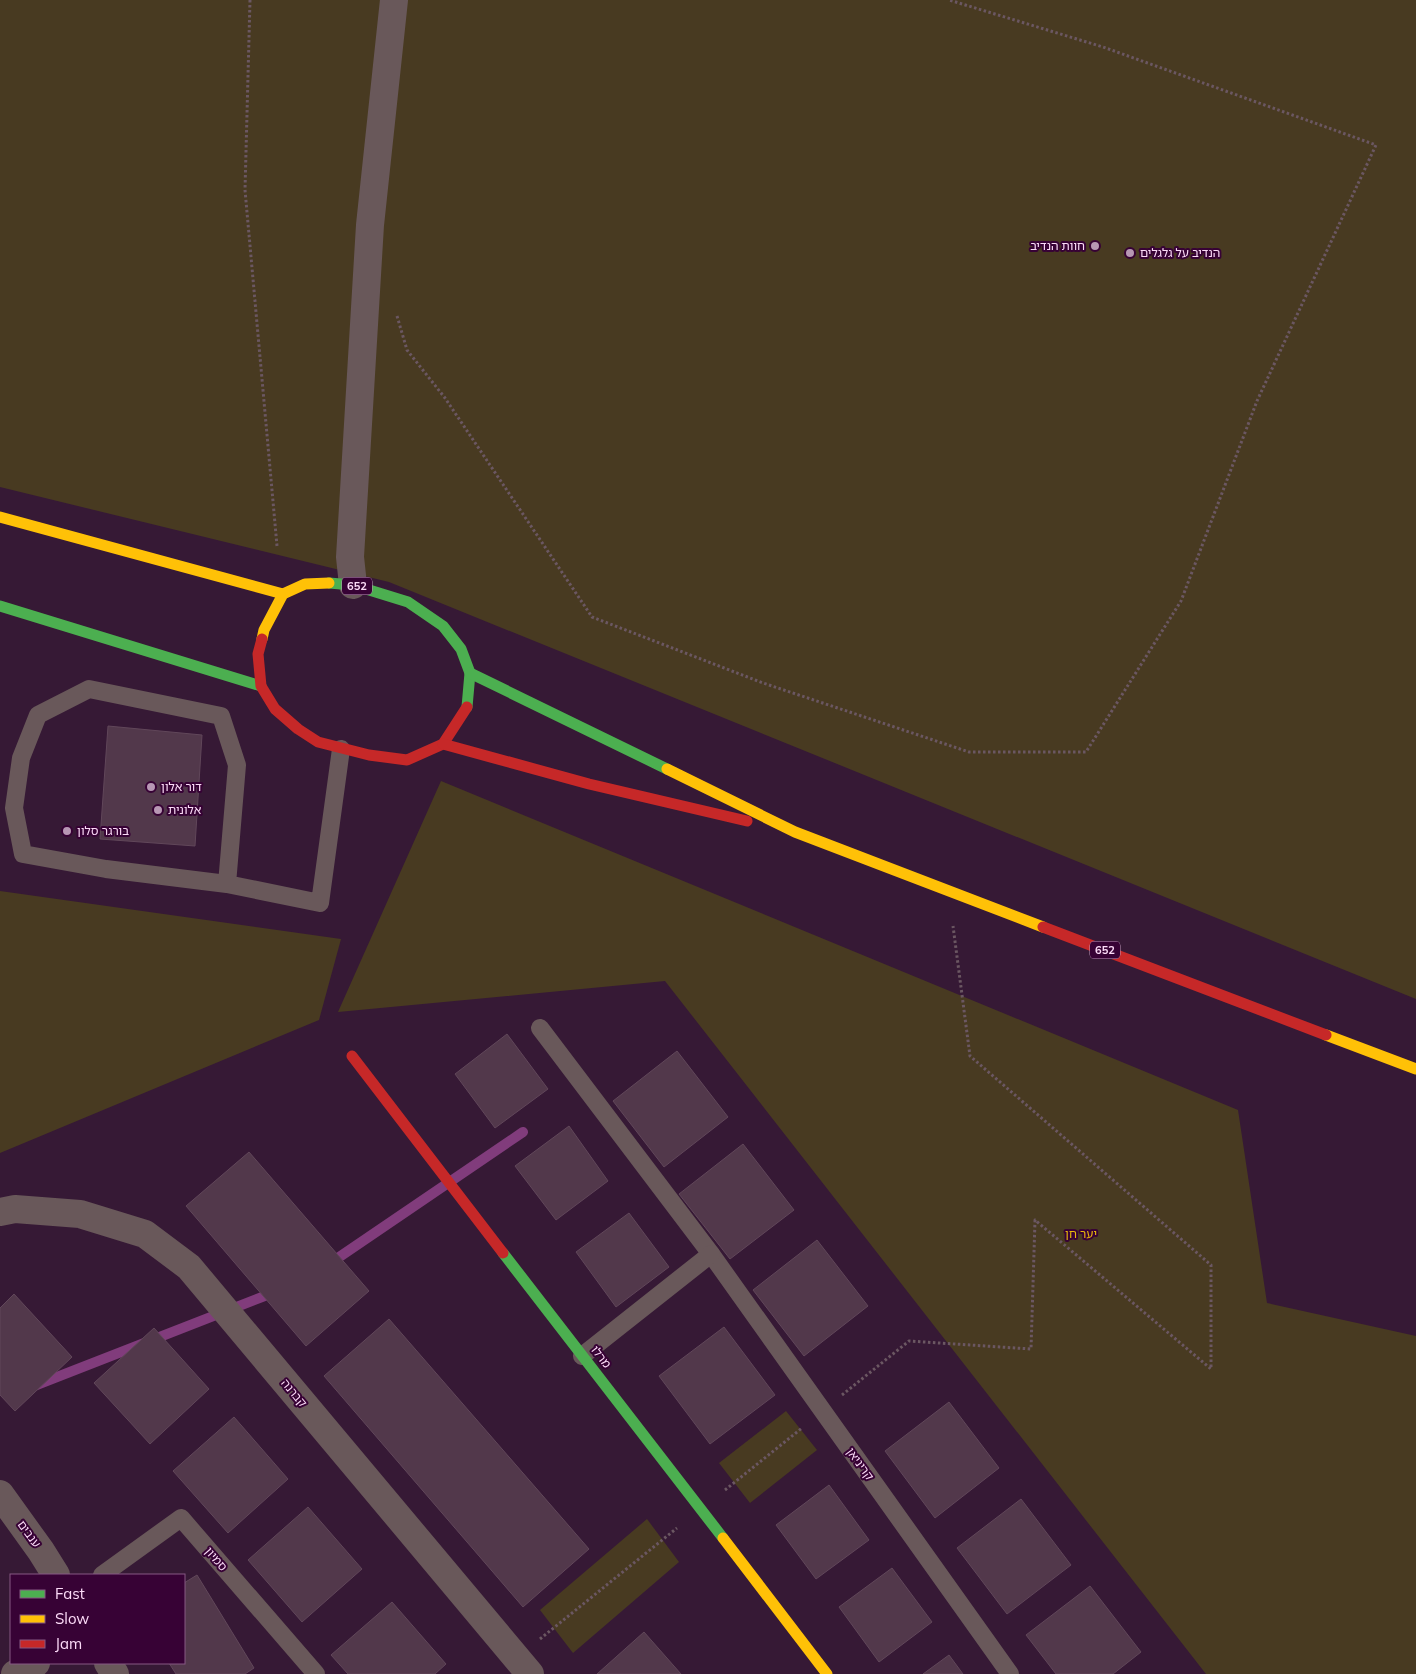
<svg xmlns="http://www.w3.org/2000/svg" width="1416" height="1674" font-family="Mulish,'Noto Sans Hebrew',sans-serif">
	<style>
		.green { fill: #483a21 }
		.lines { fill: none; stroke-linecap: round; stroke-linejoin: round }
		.stream { stroke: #813c7c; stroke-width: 10 }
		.building { fill: #52384b; stroke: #61475a }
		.path { stroke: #6b5762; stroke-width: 3; stroke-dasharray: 2.5 2.5; stroke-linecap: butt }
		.lane { stroke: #69585a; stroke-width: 18 }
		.street { stroke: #69585a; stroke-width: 28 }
		.fast { stroke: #4caf50; stroke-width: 11 }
		.slow { stroke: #ffc107; stroke-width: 11 }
		.jam { stroke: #c62828; stroke-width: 11 }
		.poi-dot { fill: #b797b4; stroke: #370235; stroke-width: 2 }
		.labels { text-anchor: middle; stroke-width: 4; stroke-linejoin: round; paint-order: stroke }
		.shield { fill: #370235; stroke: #c19abe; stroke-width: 1 }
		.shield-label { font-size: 11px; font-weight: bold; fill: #fcdbf8 }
		.poi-label { font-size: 12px; fill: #fcdbf8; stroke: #370235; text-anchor: start }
		.park-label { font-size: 12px; fill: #e8b90b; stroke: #370235 }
		.street-label { font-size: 12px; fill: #fcdbf8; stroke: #370235 }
	</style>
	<rect width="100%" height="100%" fill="#361935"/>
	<g class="green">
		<polygon points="0,0 1416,0 1416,999 389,582 0,487"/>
		<polygon points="441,781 1238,1110 1267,1303 1416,1336 1416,1674 1206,1674 665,981 338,1012"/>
		<polygon points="0,891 341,939 319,1020 0,1153"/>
		<polygon points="786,1411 817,1450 750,1503 719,1463"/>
		<polygon points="647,1519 679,1562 573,1653 540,1610"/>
	</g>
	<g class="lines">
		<g class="stream">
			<polyline points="329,1264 523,1132"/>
			<polyline points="34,1386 275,1292"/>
		</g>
	</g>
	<g class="building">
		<polygon points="108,726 202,735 195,846 100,839"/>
		<polygon points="507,1034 548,1089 495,1128 455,1074"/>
		<polygon points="677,1051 728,1117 664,1167 613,1101"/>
		<polygon points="569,1126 608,1181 556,1220 515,1166"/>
		<polygon points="743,1144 794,1210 730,1259 679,1194"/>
		<polygon points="249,1152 369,1291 306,1346 186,1206"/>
		<polygon points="629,1213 669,1267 616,1307 576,1252"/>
		<polygon points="817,1240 868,1306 804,1356 753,1290"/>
		<polygon points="14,1294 72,1357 15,1411 0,1395 0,1308"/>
		<polygon points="389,1319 589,1549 523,1607 324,1376"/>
		<polygon points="724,1327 775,1395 710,1444 659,1376"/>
		<polygon points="154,1328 209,1389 150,1444 94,1383"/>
		<polygon points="949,1402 999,1468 935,1518 885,1451"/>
		<polygon points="234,1417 288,1479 228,1533 173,1471"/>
		<polygon points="829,1485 869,1540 816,1579 776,1525"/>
		<polygon points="1021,1499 1071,1565 1007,1614 957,1548"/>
		<polygon points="308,1507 362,1569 302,1622 248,1560"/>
		<polygon points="892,1568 932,1622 879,1662 839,1607"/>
		<polygon points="197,1575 254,1668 245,1674 176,1674 169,1663 184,1663 184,1583"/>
		<polygon points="1090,1586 1141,1652 1113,1674 1056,1674 1026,1635"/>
		<polygon points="392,1602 446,1664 435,1674 348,1674 331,1655"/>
		<polygon points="644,1632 681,1674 597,1674"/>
		<polygon points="949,1655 963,1674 923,1674"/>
	</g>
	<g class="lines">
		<g class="path">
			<polyline points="250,0 245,190 277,546"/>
			<polyline points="397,316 407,350 445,398 592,617 763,683 969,752 1086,752 1181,601 1257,401 1376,145 1103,47 949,0"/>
			<polyline points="842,1395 909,1341 1031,1349 1035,1220 1211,1369 1211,1265 970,1056 953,926"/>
			<polyline points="725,1490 802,1428"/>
			<polyline points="540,1639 677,1528"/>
		</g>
		<g class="lane">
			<polyline points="227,884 237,765 221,716 89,689 38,715 21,758 14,808 23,854 106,869 227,884 320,903 341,749"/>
			<polyline points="540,1028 711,1254 1010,1674"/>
			<polyline points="582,1356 711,1254"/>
			<polyline points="102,1575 181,1518 316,1674"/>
		</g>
		<g class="street">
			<polyline points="353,585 350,557 370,225 394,0"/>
			<polyline points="0,1212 15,1209 80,1214 145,1234 189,1267 530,1674"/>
			<polyline points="0,1494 41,1551 56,1575"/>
			<polyline points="108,1663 115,1674"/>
			<polyline points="15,1674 36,1663"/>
		</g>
		<g class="fast">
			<polyline points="329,583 353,585 408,602 443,626 461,649 470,673 467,707"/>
			<polyline points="0,606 261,686"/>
			<polyline points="470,673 667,769"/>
			<polyline points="503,1253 723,1538"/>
		</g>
		<g class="slow">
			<polyline points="0,517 283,594"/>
			<polyline points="262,639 264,630 283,594 305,584 329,583"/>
			<polyline points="667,769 795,832 1043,927"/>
			<polyline points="1326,1035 1416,1069"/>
			<polyline points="723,1538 827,1674"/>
		</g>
		<g class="jam">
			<polyline points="262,639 258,654 261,686 275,709 298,729 318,742 369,755 407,760 443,744 467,707"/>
			<polyline points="443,744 589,784 747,821"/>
			<polyline points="1043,927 1326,1035"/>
			<polyline points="352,1056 503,1253"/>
		</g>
	</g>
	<g class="poi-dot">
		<circle cx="1095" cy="246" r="5"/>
		<circle cx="1130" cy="253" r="5"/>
		<circle cx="151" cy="787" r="5"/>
		<circle cx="158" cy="810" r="5"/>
		<circle cx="67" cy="831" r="5"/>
	</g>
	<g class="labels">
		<g class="shield">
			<rect x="342" y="577.5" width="30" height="17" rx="4"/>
			<rect x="1090" y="941.5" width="30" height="17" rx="4"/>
		</g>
		<g class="shield-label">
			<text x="357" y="590">652</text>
			<text x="1105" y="954">652</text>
		</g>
		<g class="poi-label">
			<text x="1085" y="250" text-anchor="end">חוות הנדיב</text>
			<text x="1140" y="257">הנדיב על גלגלים</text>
			<text x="161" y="791">דור אלון</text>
			<text x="168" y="814">אלונית</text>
			<text x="77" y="835">בורגר סלון</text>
		</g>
		<g class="park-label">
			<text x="1081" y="1238">יער חן</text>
		</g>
		<g class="street-label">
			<text transform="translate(601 1357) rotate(52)" y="4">מרלו</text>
			<text transform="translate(294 1393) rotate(50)" y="4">קברנה</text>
			<text transform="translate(860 1464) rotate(54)" y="4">קריניאן</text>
			<text transform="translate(29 1534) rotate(54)" y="4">ענבים</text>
			<text transform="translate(216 1559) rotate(49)" y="4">סמיון</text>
		</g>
	</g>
	<rect x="10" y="1574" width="175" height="90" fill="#370235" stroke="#865983"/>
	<rect x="20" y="1590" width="25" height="8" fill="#4caf50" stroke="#865983"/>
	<text x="55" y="1599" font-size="15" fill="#fcdbf8">Fast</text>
	<rect x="20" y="1615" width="25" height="8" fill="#ffc107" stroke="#865983"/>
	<text x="55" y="1624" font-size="15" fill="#fcdbf8">Slow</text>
	<rect x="20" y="1640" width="25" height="8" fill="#c62828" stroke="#865983"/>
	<text x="55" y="1649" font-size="15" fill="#fcdbf8">Jam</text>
</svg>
